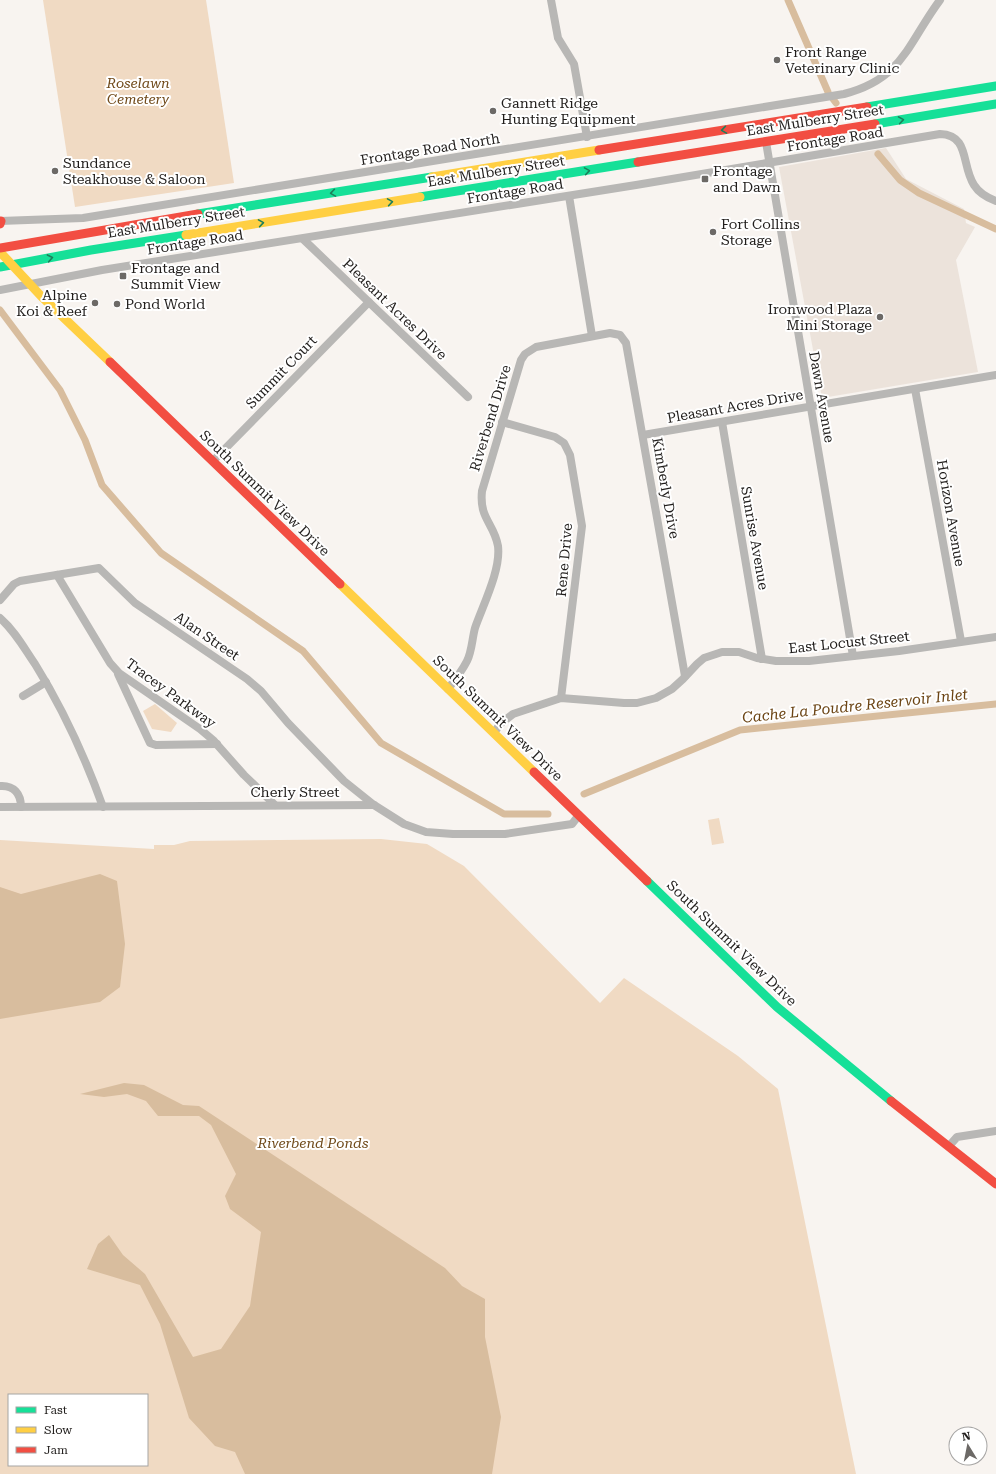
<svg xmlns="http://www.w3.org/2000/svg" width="996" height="1474" font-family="'Roboto Serif',serif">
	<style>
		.built { fill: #ece3db }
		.green { fill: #f0dac3; fill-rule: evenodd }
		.water { fill: #d8bd9e }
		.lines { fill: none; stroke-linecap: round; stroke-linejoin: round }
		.canal { stroke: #d8bd9e; stroke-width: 7 }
		.street { stroke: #b8b7b5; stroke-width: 8 }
		.fast { stroke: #16e098; stroke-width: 9 }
		.slow { stroke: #ffcf43; stroke-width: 9 }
		.jam { stroke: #f24e42; stroke-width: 9 }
		.oneway { stroke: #1c7f5a }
		.poi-dot { fill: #6c6966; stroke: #fff; stroke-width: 1.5 }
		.labels { text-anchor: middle; stroke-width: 4; stroke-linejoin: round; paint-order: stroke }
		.poi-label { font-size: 14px; fill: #211e1c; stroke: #fff; text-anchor: start }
		.park-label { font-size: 14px; font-style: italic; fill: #704a1a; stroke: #fff }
		.street-label { font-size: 14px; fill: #211e1c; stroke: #fff }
		.water-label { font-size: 15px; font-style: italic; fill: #6c4515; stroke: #fff }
	</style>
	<rect width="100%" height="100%" fill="#f8f4f0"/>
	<polygon class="built" points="886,148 906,179 964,209 966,223 975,227 956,260 978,372 822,398 779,167"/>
	<g class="green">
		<polygon points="43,0 206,0 234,183 75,207"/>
		<polygon points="155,704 177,723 171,732 152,729 143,711"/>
		<polygon points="719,818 724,843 712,845 708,820"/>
		<path d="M381,839L427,844L464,866L600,1003L624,978L738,1056L778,1089L856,1474H0V840L154,849V845H174L190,841ZM9,1395H147V1465H9Z"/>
	</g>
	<g class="water">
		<polygon points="100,874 117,881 125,944 120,987 100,1002 0,1019 0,887 21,894"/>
		<polygon points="124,1083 144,1085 183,1105 199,1106 445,1268 462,1286 485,1299 485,1337 501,1417 492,1474 245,1474 235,1452 215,1446 189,1418 160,1324 140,1285 87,1269 98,1244 109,1235 123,1255 145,1274 193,1357 221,1349 250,1306 261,1232 230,1209 225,1196 236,1174 211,1125 199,1116 158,1116 146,1101 127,1094 104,1097 80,1094"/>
	</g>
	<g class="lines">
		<g class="canal">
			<polyline points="788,0 828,92"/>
			<polyline points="833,99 836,103"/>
			<polyline points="878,154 900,180 919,193 996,229"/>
			<polyline points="0,310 60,390 85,440 102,485 161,553 303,651 381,743 504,814 548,814"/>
			<polyline points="584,794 740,730 996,704"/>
		</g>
		<g class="street">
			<polyline points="551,0 558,38 574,64 587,137"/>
			<polyline points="766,142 853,656"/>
			<polyline points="569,196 592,336"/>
			<path d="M0,221L83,218L844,94C903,79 908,43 940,0"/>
			<polyline points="303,239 468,397"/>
			<path d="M0,290L102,270L636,185L940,134C970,135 961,165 974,185C979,193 988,198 996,201"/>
			<polyline points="915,389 961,641"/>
			<polyline points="502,422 555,437 564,443 570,455 582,526 561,698"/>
			<polyline points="722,422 762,659"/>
			<polyline points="643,435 996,375"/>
			<polyline points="213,461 369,302"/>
			<polyline points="57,575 110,663 119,673 200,729 213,740 244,775 275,805"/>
			<polyline points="0,600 14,584 20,581 99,568 135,603 247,679 261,691 288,723 344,781 374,805 404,824 426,832 453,834 505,834 572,824 579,815"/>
			<path d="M0,618C15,631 24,648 35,664C63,709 85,757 103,807"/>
			<polyline points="118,674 150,743 156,745 217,744"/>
			<path d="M448,689C455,680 462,671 467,661C472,651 472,639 475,628C483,605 501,570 498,546C494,523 479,519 482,491L521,360L525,354L536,347L610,333L620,335L626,343L685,676"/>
			<polyline points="23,696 46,682"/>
			<polyline points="494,733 500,724 513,714 561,698 624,703 637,703 656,698 672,689 683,679 697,664 704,658 722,652 739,652 757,658 776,661 809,661 899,651 996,637"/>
			<path d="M0,786C14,785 21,794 21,807"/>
			<polyline points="0,807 374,805"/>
			<polyline points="949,1146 957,1137 996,1131"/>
		</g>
		<g class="fast">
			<polyline points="867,107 996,86"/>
			<polyline points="875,124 996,104"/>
			<polyline points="420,197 638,162"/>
			<polyline points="198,214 432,177"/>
			<polyline points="0,267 91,250 186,235"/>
			<polyline points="647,881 777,1007 891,1101"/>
		</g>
		<g class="slow">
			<polyline points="432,177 599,150"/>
			<polyline points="186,235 420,197"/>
			<polyline points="0,252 41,296 110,362"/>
			<polyline points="340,584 534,772"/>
		</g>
		<g class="jam">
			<polyline points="599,150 867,107"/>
			<polyline points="638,162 875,124"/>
			<polyline points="0,224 1,221"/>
			<polyline points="0,248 198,214"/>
			<polyline points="110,362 340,584"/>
			<polyline points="534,772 647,881"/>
			<polyline points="891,1101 996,1184"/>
		</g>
	</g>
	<defs><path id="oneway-chevron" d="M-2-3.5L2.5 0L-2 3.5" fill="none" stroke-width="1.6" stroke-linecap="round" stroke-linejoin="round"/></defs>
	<g class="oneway">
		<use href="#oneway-chevron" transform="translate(901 120) rotate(-9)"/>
		<use href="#oneway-chevron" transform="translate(724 130) rotate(171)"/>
		<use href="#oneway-chevron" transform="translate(587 171) rotate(-9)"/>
		<use href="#oneway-chevron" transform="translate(333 193) rotate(171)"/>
		<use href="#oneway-chevron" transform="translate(390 202) rotate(-9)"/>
		<use href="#oneway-chevron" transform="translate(261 223) rotate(-9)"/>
		<use href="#oneway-chevron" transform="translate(50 258) rotate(-11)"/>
	</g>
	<g class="poi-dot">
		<circle cx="777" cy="60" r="4"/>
		<circle cx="493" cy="111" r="4"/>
		<circle cx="55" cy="171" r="4"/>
		<rect x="701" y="175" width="8" height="8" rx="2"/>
		<circle cx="713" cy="232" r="4"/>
		<rect x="119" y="272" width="8" height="8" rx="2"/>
		<circle cx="95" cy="303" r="4"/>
		<circle cx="117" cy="304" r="4"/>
		<circle cx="880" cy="317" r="4"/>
	</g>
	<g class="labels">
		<g class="poi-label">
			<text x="785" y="57">Front Range<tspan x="785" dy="16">Veterinary Clinic</tspan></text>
			<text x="501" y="108">Gannett Ridge<tspan x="501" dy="16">Hunting Equipment</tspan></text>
			<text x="63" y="168">Sundance<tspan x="63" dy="16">Steakhouse &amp; Saloon</tspan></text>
			<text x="713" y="176">Frontage<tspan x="713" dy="16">and Dawn</tspan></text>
			<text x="721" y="229">Fort Collins<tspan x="721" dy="16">Storage</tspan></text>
			<text x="131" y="273">Frontage and<tspan x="131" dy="16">Summit View</tspan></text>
			<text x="87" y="300" text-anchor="end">Alpine<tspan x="87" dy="16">Koi &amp; Reef</tspan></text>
			<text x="125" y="309">Pond World</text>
			<text x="872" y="314" text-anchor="end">Ironwood Plaza<tspan x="872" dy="16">Mini Storage</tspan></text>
		</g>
		<g class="park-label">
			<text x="138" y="88">Roselawn<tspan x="138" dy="16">Cemetery</tspan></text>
			<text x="313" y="1148">Riverbend Ponds</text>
		</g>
		<g class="street-label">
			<text transform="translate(815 120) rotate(-9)" y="5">East Mulberry Street</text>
			<text transform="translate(835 139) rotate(-9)" y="5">Frontage Road</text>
			<text transform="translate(430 149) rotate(-9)" y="5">Frontage Road North</text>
			<text transform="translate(496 171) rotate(-9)" y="5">East Mulberry Street</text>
			<text transform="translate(515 191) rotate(-9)" y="5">Frontage Road</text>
			<text transform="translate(176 222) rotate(-9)" y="5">East Mulberry Street</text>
			<text transform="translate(195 242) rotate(-9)" y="5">Frontage Road</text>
			<text transform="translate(395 309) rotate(44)" y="5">Pleasant Acres Drive</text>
			<text transform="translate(281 372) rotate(-46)" y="5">Summit Court</text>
			<text transform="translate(822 397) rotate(80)" y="5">Dawn Avenue</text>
			<text transform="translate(735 406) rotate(-10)" y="5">Pleasant Acres Drive</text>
			<text transform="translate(490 418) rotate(-73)" y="5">Riverbend Drive</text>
			<text transform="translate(666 488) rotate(80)" y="5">Kimberly Drive</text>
			<text transform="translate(265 493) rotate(44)" y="5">South Summit View Drive</text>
			<text transform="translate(951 513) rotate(80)" y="5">Horizon Avenue</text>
			<text transform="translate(755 538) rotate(80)" y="5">Sunrise Avenue</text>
			<text transform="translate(564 560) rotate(-85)" y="5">Rene Drive</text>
			<text transform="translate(207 636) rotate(34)" y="5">Alan Street</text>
			<text transform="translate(849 642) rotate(-6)" y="5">East Locust Street</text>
			<text transform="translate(171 693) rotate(36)" y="5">Tracey Parkway</text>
			<text transform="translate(498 718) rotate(44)" y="5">South Summit View Drive</text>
			<text x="295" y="797">Cherly Street</text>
			<text transform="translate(732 943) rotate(44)" y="5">South Summit View Drive</text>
		</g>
		<g class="water-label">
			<text transform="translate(855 706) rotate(-6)" y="5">Cache La Poudre Reservoir Inlet</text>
		</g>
	</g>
	<rect x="8" y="1394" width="140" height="72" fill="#ffffff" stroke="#a6a5a4"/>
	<rect x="16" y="1407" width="20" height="6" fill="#16e098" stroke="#a6a5a4"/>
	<text x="44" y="1414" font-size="12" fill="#211e1c">Fast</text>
	<rect x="16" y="1427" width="20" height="6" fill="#ffcf43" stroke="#a6a5a4"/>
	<text x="44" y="1434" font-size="12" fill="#211e1c">Slow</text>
	<rect x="16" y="1447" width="20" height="6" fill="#f24e42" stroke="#a6a5a4"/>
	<text x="44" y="1454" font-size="12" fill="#211e1c">Jam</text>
	<g transform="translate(968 1446) rotate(350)"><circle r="19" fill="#ffffff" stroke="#a6a5a4"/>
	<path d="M0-3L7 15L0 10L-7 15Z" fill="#6c6966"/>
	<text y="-6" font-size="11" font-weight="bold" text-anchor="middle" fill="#211e1c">N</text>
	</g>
</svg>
